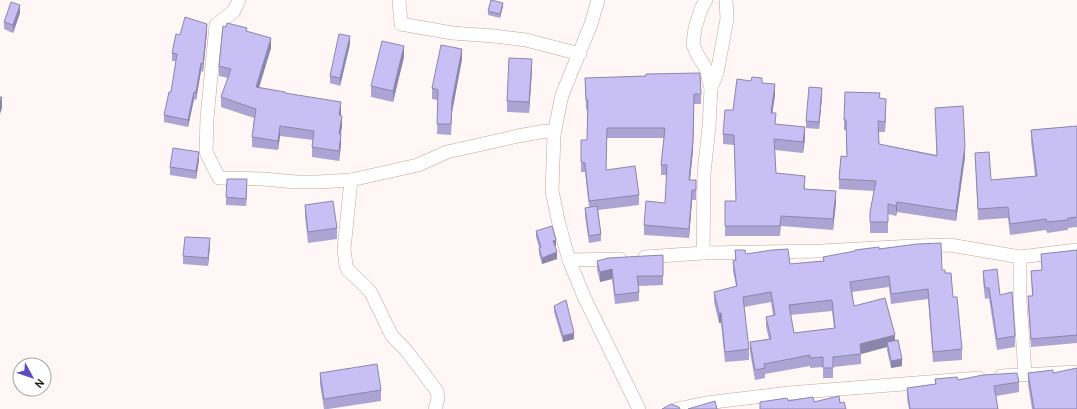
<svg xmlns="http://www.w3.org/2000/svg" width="1077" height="409" font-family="Cabin,sans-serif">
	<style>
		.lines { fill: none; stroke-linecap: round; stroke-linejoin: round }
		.minor-casing { stroke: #c2a59b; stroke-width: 14 }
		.minor { stroke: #fff; stroke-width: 13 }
		.wall { fill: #aca4d3; fill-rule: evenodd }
		.shaded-wall { fill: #8c86ac }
		.building { fill: #c8bff5; stroke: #8c86ac; fill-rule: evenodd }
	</style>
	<rect width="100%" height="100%" fill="#fef7f5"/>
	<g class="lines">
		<defs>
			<g id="minor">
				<polyline points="239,0 234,11 216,25 207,118 206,152 219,178 263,179 296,182 318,182 351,180 418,165 447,152 518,136 545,131 554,134"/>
				<polyline points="399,0 401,24 452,33 494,36 526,40 580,54"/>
				<polyline points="598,0 591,24 562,95 554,134 552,191 559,224 569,260 585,299 639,409"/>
				<polyline points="711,88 717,73 727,19 726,0"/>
				<polyline points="351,180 344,249 346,265 348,270 366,287 371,293 392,336 405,349 437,391 438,399 435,409"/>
				<polyline points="703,253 704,173 709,127 711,88 706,69 696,52 693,44 695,28 701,9 706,0"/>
				<polyline points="645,257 703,253 821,251 914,246 950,245 1020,257 1077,250"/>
				<polyline points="1020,257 1020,300 1025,374"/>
				<polyline points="569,260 620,259"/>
				<polyline points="1001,376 1077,372"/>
				<polyline points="677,409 706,403 789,393 979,378"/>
			</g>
		</defs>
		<use href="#minor" class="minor-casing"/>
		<use href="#minor" class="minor"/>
	</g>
	<g class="wall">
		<polygon points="503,6 500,18 488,15 488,11"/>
		<polygon points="20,13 13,33 4,29 4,22"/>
		<polygon points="207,31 203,72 201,71 196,100 194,99 188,127 164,122 164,115 171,92 176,61 172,61 172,53 180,35"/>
		<polygon points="247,32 271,48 259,88 285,93 341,112 341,116 342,126 341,134 341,144 339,161 312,157 312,147 313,140 280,136 278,150 252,147 252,137 254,118 221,107 221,97 228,78 219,76 219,66"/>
		<polygon points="350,44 340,86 330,83 330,76"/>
		<polygon points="404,57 393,102 371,97 371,86"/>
		<polygon points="462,59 452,112 451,135 437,134 438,100 432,99 432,88"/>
		<polygon points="532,70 529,113 507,112 507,101"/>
		<polygon points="585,78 701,94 701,104 694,104 693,150 690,180 696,180 696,200 692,200 689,238 644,235 644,225 665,203 667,175 661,175 661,165 664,138 607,138 606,170 639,195 639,205 598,210 601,234 601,241 589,243 585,216 585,208 589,207 585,172 581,172 581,140 587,140 588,109 586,110"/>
		<polygon points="762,83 775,95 772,113 775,124 805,138 803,153 775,150 776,173 805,186 805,189 836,202 833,230 781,226 780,236 725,236 725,201 736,201 734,145 723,144 723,134 733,110"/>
		<polygon points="822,96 819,129 806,128 806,121"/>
		<polygon points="880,98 886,109 885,132 878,132 879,144 937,155 935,108 965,157 956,221 897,212 896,216 888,214 888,233 870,233 870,212 874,191 839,189 839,179 847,157 846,130 844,130 844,120"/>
		<polygon points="1077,126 1077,227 1068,228 1068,230 1047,233 1046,230 1010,235 1008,218 978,220 975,153 991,180 1035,176 1031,141 1031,130"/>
		<polygon points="199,160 196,179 170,175 170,167"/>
		<polygon points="247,187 246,206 226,205 226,197"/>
		<polygon points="305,205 337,228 337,239 308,243 305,216"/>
		<polygon points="536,231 556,246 555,246 557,259 542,264 539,254 539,247 536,237"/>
		<polygon points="210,246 208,266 183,264 183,256"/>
		<path d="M879,249L942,270L945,273L953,297L962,349V360L933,362L928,299L891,304L889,287L852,292L854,306L895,340L902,366L891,368L887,350V347L861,354V364L833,367V378H823V367L810,368V366L765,374V378L755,380L750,352V342L769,339L766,327V317L773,315L771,302L744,307L749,349V360L725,362L721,323H719L714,302V292L736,286L733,271V261L735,260V250L746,254L790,264L823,261V257ZM832,311L834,328L794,333L790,315Z"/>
		<polygon points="1077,250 1077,343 1031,347 1028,304 1028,296 1032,296 1031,271 1042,270 1041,254"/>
		<polygon points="663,255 663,285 639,286 639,301 615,304 612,279 600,282 597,270 597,261"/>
		<polygon points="983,271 1000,295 1015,336 1015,347 997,350 989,298 985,299 983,281"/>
		<polygon points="554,306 574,339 563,342 554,312"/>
		<polygon points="320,373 381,390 381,401 328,409 324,409 320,384"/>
		<polygon points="1028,373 1053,373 1077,409 1032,409 1028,384"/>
		<polygon points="935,379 1019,382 1019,392 996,396 998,409 909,409 907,398 907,388 935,384"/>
	</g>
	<g class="shaded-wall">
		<polygon points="503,3 503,6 500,18 500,14"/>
		<polygon points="20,5 20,13 13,33 13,25"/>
		<polygon points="207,24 207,31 203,72 203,64"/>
		<polygon points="350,36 350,44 340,86 340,78"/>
		<polygon points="271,38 271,48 256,97 256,87"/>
		<polygon points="404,46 404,57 393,102 393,91"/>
		<polygon points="462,49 462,59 452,112 451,135 452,101"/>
		<polygon points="532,59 532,70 529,113 529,102"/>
		<polygon points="201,63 201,71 196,100 196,92"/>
		<polygon points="775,84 775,95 771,123 771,113"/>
		<polygon points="822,88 822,96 819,129 819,122"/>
		<polygon points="194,92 194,99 188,127 188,120"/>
		<polygon points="2,97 2,108 0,114 0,103"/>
		<polygon points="886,99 886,109 885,132 885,122"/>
		<polygon points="341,102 341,112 339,125 339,115"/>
		<polygon points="694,104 693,150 689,189 689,180"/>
		<polygon points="342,116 342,126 339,144 339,134"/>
		<polygon points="280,126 280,136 278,150 278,141"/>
		<polygon points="805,127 805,138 803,153 803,142"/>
		<polygon points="341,134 341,144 339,161 339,151"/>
		<polygon points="965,146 965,157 956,221 956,211"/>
		<polygon points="199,152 199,160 196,179 196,171"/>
		<polygon points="247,179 247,187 246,206 246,199"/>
		<polygon points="692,190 692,200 689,238 689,229"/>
		<polygon points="836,191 836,202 833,230 833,219"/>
		<polygon points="897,202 897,212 896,216 896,206"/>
		<polygon points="210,238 210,246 208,266 208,258"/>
		<polygon points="556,240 556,246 553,247 553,241"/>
		<polygon points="557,252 557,259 542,264 542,258"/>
		<polygon points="612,269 612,279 600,282 600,272"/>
		<rect x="719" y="313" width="2" height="10"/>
		<polygon points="574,333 574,339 563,342 563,336"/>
		<polygon points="895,335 895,345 887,342 887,347 861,354 860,344"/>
		<polygon points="902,359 902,366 891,368 891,361"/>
	</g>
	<g class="building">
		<polygon points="491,0 503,3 500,14 488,11"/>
		<polygon points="11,2 20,5 13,25 4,22"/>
		<polygon points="185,17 207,24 203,64 201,63 196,92 194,92 188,120 164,115 169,92 171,92 177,54 172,53 176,34 180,35"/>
		<polygon points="227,23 247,28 246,31 271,38 256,87 285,92 285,93 341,102 339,115 342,116 339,134 341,134 339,151 312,147 314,131 280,126 278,141 252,137 256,109 221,97 231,69 219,66 223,26 226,27"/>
		<polygon points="339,34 350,36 340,78 330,76"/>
		<polygon points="382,41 404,46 393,91 371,86"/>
		<polygon points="441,45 462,49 452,101 451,124 437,124 438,90 432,88"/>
		<polygon points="509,58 532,59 529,102 507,101"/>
		<polygon points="700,73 701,94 694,94 693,140 689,180 696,180 696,190 692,190 689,229 644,225 646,201 665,203 667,165 661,165 665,128 607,128 606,170 635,166 639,195 589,201 585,163 581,162 581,140 587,140 588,100 586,100 585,78 646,76 646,74"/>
		<polygon points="752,77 762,78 762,83 775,84 771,113 776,113 775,124 805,127 803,142 774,139 776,173 805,176 804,189 836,191 833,219 781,216 780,226 725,226 725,201 736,201 734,135 723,134 725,110 733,110 737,79 751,81"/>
		<polygon points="809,87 822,88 819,122 806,121"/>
		<polygon points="845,92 880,93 879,98 886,99 885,122 878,121 879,144 937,156 935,108 963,106 965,146 956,211 897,202 896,206 888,204 888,222 870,222 870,212 876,181 839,179 841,156 847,157 846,120 844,120"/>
		<polygon points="0,97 2,97 0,103"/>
		<polygon points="1077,126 1077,217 1068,218 1068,220 1047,222 1046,219 1010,224 1008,207 978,209 975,153 989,152 991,180 1037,176 1031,130"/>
		<polygon points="173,148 199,152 196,171 170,167"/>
		<polygon points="227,179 247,179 246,199 226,197"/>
		<polygon points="333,201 337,228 308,232 305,205"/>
		<polygon points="597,206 601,234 589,236 585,208"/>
		<polygon points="552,226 556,240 553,241 557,252 542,258 539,248 541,247 536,231"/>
		<polygon points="185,237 210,238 208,258 183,256"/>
		<path d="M941,243L942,270H945V273H951L953,297H957L962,349L933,352L928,289L891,294L889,276L850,282L854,306L885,298L895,335L860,344L861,354L833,357V368H823V357L810,358V355L764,364L765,368L755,370L750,342L771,339L766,317L775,315L771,292L743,297L749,349L725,352L721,313H719L714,292L737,286L733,261L736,260L735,250H745L746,254L772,250L788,249L790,264L824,261L823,257L855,251V250L879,247V249L917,244ZM832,300L835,328L794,333L789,305Z"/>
		<polygon points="1077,250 1077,335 1031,339 1028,296 1033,296 1031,271 1042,270 1041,254"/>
		<polygon points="663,255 663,276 637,276 639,292 615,295 612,269 600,272 597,261 608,258"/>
		<polygon points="997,269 1000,295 1012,292 1015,336 997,339 989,288 985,288 983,271"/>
		<polygon points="566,300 574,333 563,336 554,306"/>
		<polygon points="898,340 902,359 891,361 887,342"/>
		<polygon points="377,364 381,390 324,399 320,373"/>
		<polygon points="1077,368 1077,409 1034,409 1028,373 1053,370 1053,373"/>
		<polygon points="1017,373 1019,382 994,386 998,409 910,409 907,388 936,384 935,379 957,377 958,380 983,375"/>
		<polygon points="839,396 840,403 844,402 846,409 760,409 760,402 787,398 788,401 813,397 814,402"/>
		<polygon points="715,401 717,409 688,409"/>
		<polygon points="671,404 679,407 680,409 662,409"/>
	</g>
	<g transform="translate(32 377) rotate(130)"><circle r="19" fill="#ffffff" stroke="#a7a3a1"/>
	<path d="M0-3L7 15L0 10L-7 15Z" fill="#5a4bc3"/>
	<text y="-6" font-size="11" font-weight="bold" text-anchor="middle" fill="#231814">N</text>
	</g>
</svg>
